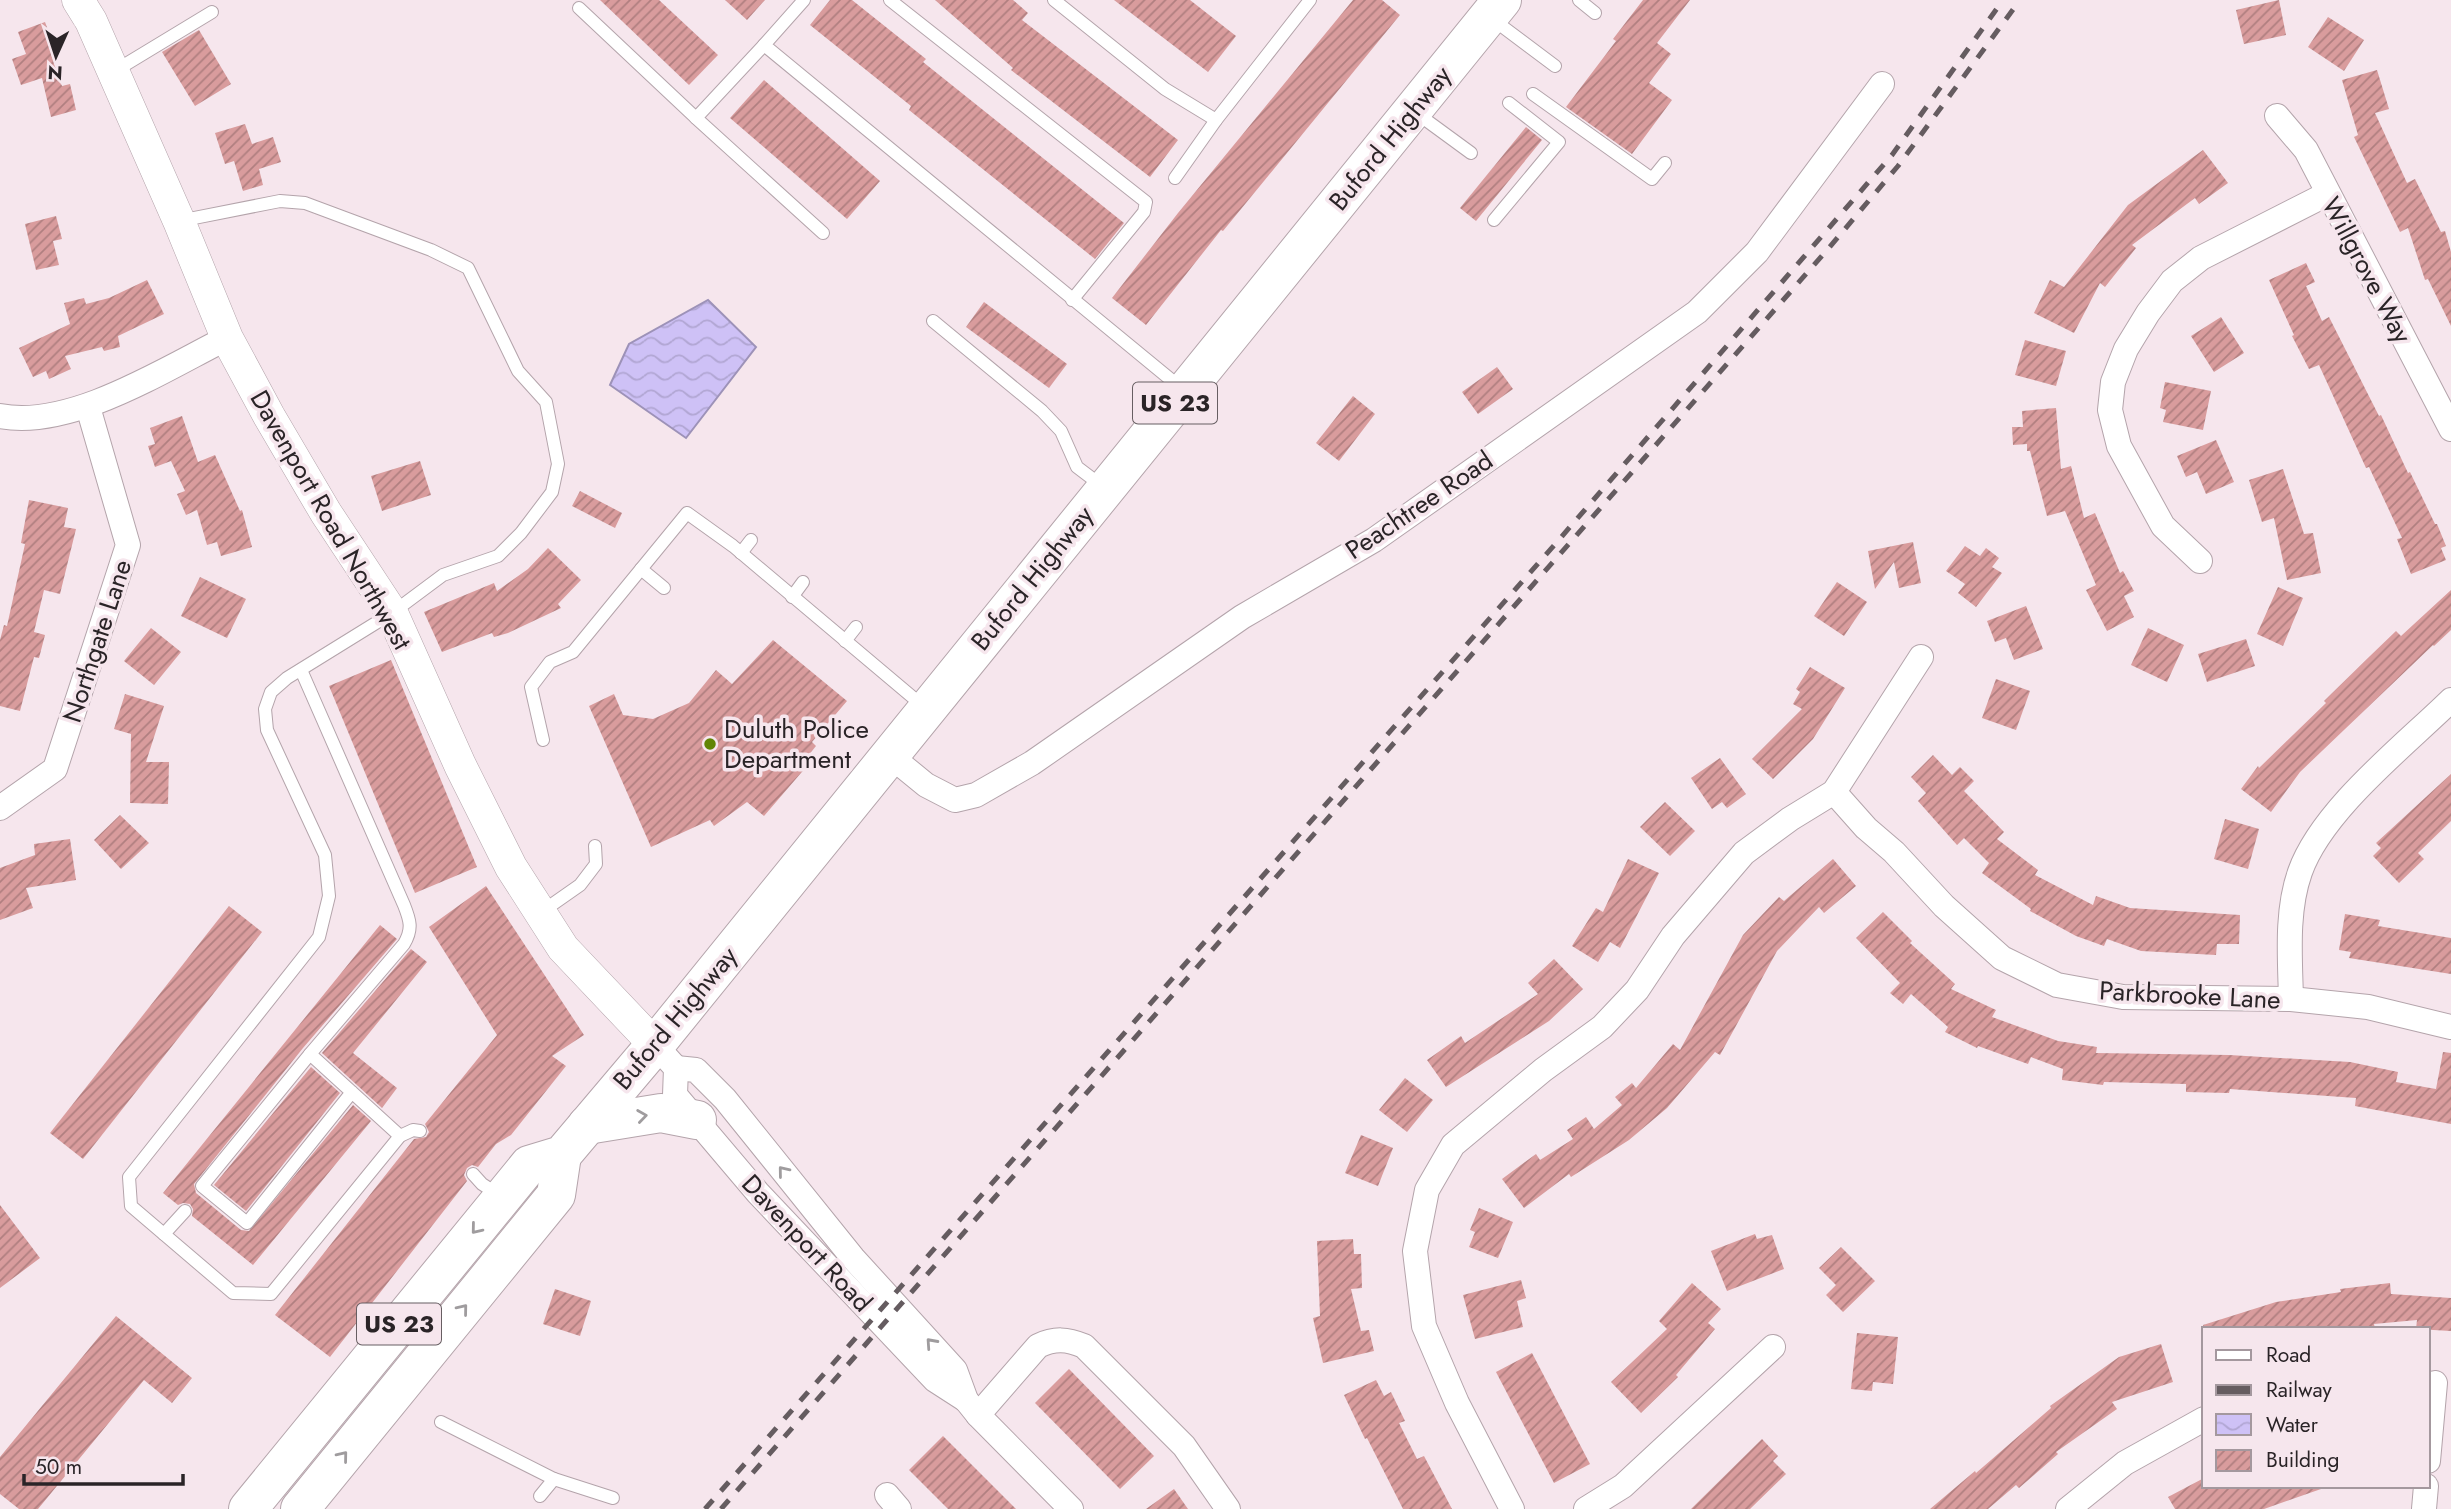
<svg xmlns="http://www.w3.org/2000/svg" width="2451" height="1509" font-family="Jost,sans-serif">
	<style>
		.water { fill: url(#water-waves); stroke: #9d92b8; stroke-width: 2 }
		.building { fill: url(#building-hatch) }
		.lines { fill: none; stroke-linecap: round; stroke-linejoin: round }
		.service-casing { stroke: #b4a4ab; stroke-width: 14 }
		.minor-casing { stroke: #b4a4ab; stroke-width: 26 }
		.tertiary-casing { stroke: #b4a4ab; stroke-width: 33 }
		.primary-casing { stroke: #b4a4ab; stroke-width: 40 }
		.service { stroke: #fff; stroke-width: 12 }
		.minor { stroke: #fff; stroke-width: 24 }
		.tertiary { stroke: #fff; stroke-width: 32 }
		.primary { stroke: #fff; stroke-width: 38 }
		.rail { stroke: #655c60; stroke-width: 5; stroke-dasharray: 12 12; stroke-linecap: butt }
		.oneway { stroke: #9f9c9e }
		.poi-dot { fill: #608505; stroke: #f6e6ed; stroke-width: 2.5 }
		.labels { text-anchor: middle; stroke-width: 7; stroke-linejoin: round; paint-order: stroke }
		.shield { fill: #f6e6ed; stroke: #675e62; stroke-width: 2 }
		.shield-label { font-size: 24px; font-weight: bold; fill: #2a2427 }
		.street-label { font-size: 26px; fill: #2a2427; stroke: #f6e6ed }
		.poi-label { font-size: 26px; fill: #2a2427; stroke: #f6e6ed; text-anchor: start }
	</style>
	<defs>
		<pattern id="water-waves" width="16" height="10" patternUnits="userSpaceOnUse" patternTransform="scale(1.75)"><rect width="16" height="10" fill="#cec1f6"/><path d="M0 5q4-4 8 0t8 0" fill="none" stroke="#b1a6d3"/></pattern>
		<pattern id="building-hatch" width="6" height="6" patternUnits="userSpaceOnUse" patternTransform="scale(1.75)"><rect width="6" height="6" fill="#d99c9d"/><path d="M-1 1l2-2M0 6l6-6M5 7l2-2" fill="none" stroke="#b07f80"/></pattern>
	</defs>
	<rect width="100%" height="100%" fill="#f6e6ed"/>
	<polygon class="water" points="708,300 756,347 686,438 610,385 629,344"/>
	<g class="building">
		<polygon points="600,0 659,0 718,55 689,85"/>
		<polygon points="725,0 765,0 747,20"/>
		<polygon points="830,0 852,0 926,59 923,62 1124,223 1095,259 909,110 911,106 810,25"/>
		<polygon points="935,0 1013,0 1028,13 1022,20 1178,140 1150,177 1011,70 1013,68"/>
		<polygon points="1114,0 1190,0 1236,36 1208,72"/>
		<polygon points="1353,0 1382,0 1400,15 1223,231 1221,230 1146,325 1112,298 1178,213"/>
		<polygon points="1643,0 1690,0 1657,43 1671,54 1649,83 1672,100 1632,154 1566,107 1616,41 1613,39"/>
		<polygon points="2279,0 2286,35 2244,44 2236,10"/>
		<polygon points="2328,17 2364,40 2344,71 2308,47"/>
		<polygon points="45,22 56,52 51,54 62,86 70,84 76,110 51,117 42,78 21,85 12,59 26,54 18,32"/>
		<polygon points="199,30 231,84 195,106 162,52"/>
		<polygon points="2377,70 2389,109 2375,113 2407,183 2415,179 2441,232 2445,231 2451,252 2451,326 2428,279 2425,280 2408,228 2400,232 2354,137 2358,135 2342,80"/>
		<polygon points="764,80 880,181 847,219 730,118"/>
		<polygon points="245,124 252,144 273,137 281,162 259,169 263,185 243,191 234,161 225,164 215,133"/>
		<polygon points="1526,127 1542,140 1476,221 1460,208"/>
		<polygon points="2203,150 2228,183 2199,204 2195,198 2132,245 2136,248 2105,287 2100,283 2074,333 2034,313 2050,280 2064,287 2128,205"/>
		<polygon points="56,216 62,239 53,241 59,265 36,270 25,224"/>
		<polygon points="2306,263 2315,282 2306,286 2322,321 2329,317 2379,416 2381,415 2408,473 2410,472 2435,524 2437,524 2446,546 2441,548 2446,560 2411,574 2397,539 2402,538 2369,467 2366,468 2319,365 2309,369 2292,336 2294,335 2269,280"/>
		<polygon points="147,280 164,314 118,336 120,347 104,351 102,347 65,356 71,369 49,379 46,371 33,377 19,348 70,324 64,303 84,298 86,304 109,298"/>
		<polygon points="984,302 1067,364 1049,388 966,327"/>
		<polygon points="2221,317 2244,353 2214,372 2191,336"/>
		<polygon points="2025,340 2066,351 2056,386 2015,375"/>
		<polygon points="1497,367 1513,389 1478,414 1462,392"/>
		<polygon points="2165,382 2211,391 2203,430 2163,422 2166,410 2160,408"/>
		<polygon points="1353,396 1375,414 1339,461 1316,443"/>
		<polygon points="2056,408 2061,469 2071,466 2084,518 2095,513 2120,573 2123,571 2134,591 2124,596 2134,617 2107,631 2086,590 2096,585 2065,511 2047,516 2030,451 2027,451 2027,444 2013,445 2012,427 2023,427 2022,411"/>
		<polygon points="182,416 198,462 215,455 240,511 242,510 252,547 221,556 217,542 207,545 197,510 186,515 177,494 185,491 171,461 155,467 148,446 155,444 150,428"/>
		<polygon points="2216,440 2234,482 2206,494 2197,472 2186,477 2177,456"/>
		<polygon points="420,461 431,495 382,511 371,476"/>
		<polygon points="2283,469 2304,534 2313,533 2321,573 2287,580 2274,518 2262,522 2249,480"/>
		<polygon points="580,491 622,513 615,528 572,506"/>
		<polygon points="29,500 68,508 64,527 76,529 60,594 44,590 34,632 45,635 39,658 34,657 20,711 0,706 0,640 4,625 7,626 25,544 21,543"/>
		<polygon points="1913,542 1921,583 1899,588 1894,562 1875,589 1868,551"/>
		<polygon points="1965,546 1980,556 1986,548 1999,558 1992,567 2002,573 1976,607 1958,593 1965,584 1946,571"/>
		<polygon points="548,548 581,580 558,604 561,608 508,633 494,637 492,633 442,652 424,612 494,583 497,591 528,569"/>
		<polygon points="200,577 246,599 227,638 181,616"/>
		<polygon points="1837,582 1867,602 1844,636 1814,616"/>
		<polygon points="2278,587 2303,598 2283,646 2257,634"/>
		<polygon points="2451,590 2451,630 2434,646 2433,645 2300,772 2271,812 2241,789 2258,766 2259,768 2326,703 2324,701 2370,656 2396,631 2401,636"/>
		<polygon points="2026,606 2043,649 2014,660 2006,638 1995,642 1987,621"/>
		<polygon points="151,628 181,652 154,685 124,661"/>
		<polygon points="2148,628 2184,645 2167,682 2131,665"/>
		<polygon points="2246,639 2255,666 2207,682 2198,654"/>
		<polygon points="773,640 847,701 812,742 816,746 803,762 807,766 764,816 747,802 714,826 710,820 651,847 589,706 614,694 623,715 653,719 689,703 716,670 732,684"/>
		<polygon points="391,660 477,867 415,893 329,686"/>
		<polygon points="1810,667 1845,688 1813,739 1773,779 1752,759 1802,709 1793,704 1800,692 1796,689"/>
		<polygon points="1996,679 2030,691 2016,730 1982,718"/>
		<polygon points="125,694 164,706 146,762 169,762 168,804 130,803 131,734 114,729"/>
		<polygon points="1933,755 1952,775 1960,767 1974,781 1964,791 2004,832 1997,839 2038,870 2035,875 2093,905 2096,896 2130,908 2240,915 2239,944 2217,944 2216,955 2141,951 2107,939 2104,946 2076,936 2030,911 2031,909 1982,873 1989,863 1964,838 1957,845 1918,801 1926,793 1911,777"/>
		<polygon points="1720,758 1746,794 1727,808 1722,802 1712,809 1691,778"/>
		<polygon points="2451,774 2451,821 2418,853 2424,859 2399,883 2373,856 2381,848 2376,843"/>
		<polygon points="1665,802 1695,831 1670,856 1640,827"/>
		<polygon points="120,815 149,843 121,869 94,840"/>
		<polygon points="2225,819 2259,829 2248,869 2214,859"/>
		<polygon points="70,839 76,880 26,888 33,908 0,920 0,868 35,855 34,844"/>
		<polygon points="1628,859 1659,873 1620,948 1610,942 1598,962 1572,946 1596,908 1603,912"/>
		<polygon points="1833,859 1856,886 1824,913 1819,907 1777,951 1720,1055 1715,1052 1667,1108 1629,1140 1571,1177 1569,1174 1524,1208 1502,1179 1536,1154 1540,1160 1573,1139 1567,1130 1586,1117 1594,1129 1622,1105 1615,1097 1632,1083 1636,1088 1673,1044 1680,1050 1743,935 1779,897 1784,901"/>
		<polygon points="486,886 584,1035 552,1056 566,1066 511,1135 496,1144 478,1167 472,1165 467,1168 464,1175 467,1181 330,1357 275,1315 414,1139 426,1137 429,1132 425,1124 497,1035 429,927"/>
		<polygon points="229,906 262,932 83,1159 50,1133"/>
		<polygon points="1883,912 1912,941 1910,943 1955,984 1951,989 1996,1010 1992,1017 2058,1041 2097,1047 2096,1053 2229,1055 2350,1062 2398,1072 2396,1082 2436,1089 2443,1052 2451,1053 2451,1124 2355,1106 2356,1098 2230,1089 2229,1093 2186,1092 2186,1084 2104,1082 2103,1085 2062,1080 2063,1069 2031,1057 2028,1064 1978,1046 1977,1048 1945,1032 1948,1027 1911,994 1903,1004 1890,993 1900,983 1856,938"/>
		<polygon points="2345,914 2380,920 2378,926 2451,938 2451,974 2349,958 2351,952 2339,950"/>
		<polygon points="380,925 397,939 303,1048 194,1184 196,1193 241,1230 249,1231 353,1105 371,1121 253,1265 192,1216 193,1209 190,1204 183,1203 178,1205 163,1193"/>
		<polygon points="411,949 427,962 353,1053 397,1088 382,1108 322,1053"/>
		<polygon points="1554,959 1583,989 1549,1021 1446,1087 1427,1060 1461,1036 1465,1043 1538,994 1528,983"/>
		<polygon points="311,1067 340,1093 246,1211 214,1185"/>
		<polygon points="1405,1078 1433,1100 1407,1132 1379,1110"/>
		<polygon points="1361,1135 1393,1148 1378,1186 1345,1173"/>
		<polygon points="0,1205 40,1258 0,1288"/>
		<polygon points="1479,1208 1513,1222 1498,1258 1469,1247 1475,1232 1470,1230"/>
		<polygon points="1755,1234 1757,1239 1772,1235 1784,1269 1727,1291 1711,1251"/>
		<polygon points="1353,1239 1354,1254 1361,1254 1362,1288 1351,1289 1361,1331 1369,1330 1374,1351 1323,1363 1313,1318 1320,1316 1317,1241"/>
		<polygon points="1841,1247 1875,1281 1843,1312 1826,1295 1836,1285 1819,1268"/>
		<polygon points="1521,1280 1526,1298 1517,1301 1523,1327 1475,1339 1463,1295"/>
		<polygon points="1692,1283 1721,1309 1708,1323 1715,1329 1676,1375 1678,1377 1641,1413 1611,1382 1667,1329 1659,1321"/>
		<polygon points="2390,1283 2391,1294 2451,1298 2451,1331 2416,1329 2417,1320 2374,1324 2375,1329 2204,1329 2203,1325 2276,1302 2341,1292 2340,1289"/>
		<polygon points="555,1289 591,1301 580,1336 543,1324"/>
		<polygon points="116,1316 192,1378 172,1403 144,1380 38,1509 19,1509 0,1494 0,1457"/>
		<polygon points="1857,1333 1898,1337 1893,1384 1873,1382 1872,1391 1851,1389"/>
		<polygon points="2161,1344 2173,1382 2112,1402 2117,1409 2056,1452 2058,1454 2019,1488 2016,1485 1988,1509 1930,1509 1975,1471 1976,1473 2051,1408 2050,1406 2119,1357"/>
		<polygon points="1532,1353 1590,1464 1554,1483 1496,1372"/>
		<polygon points="1069,1369 1154,1456 1120,1489 1035,1403"/>
		<polygon points="1376,1380 1384,1396 1391,1392 1405,1421 1399,1423 1417,1459 1424,1456 1452,1509 1403,1509 1367,1438 1365,1439 1344,1395"/>
		<polygon points="943,1436 1016,1509 948,1509 909,1470"/>
		<polygon points="1762,1439 1778,1456 1773,1461 1786,1474 1750,1509 1691,1509"/>
		<polygon points="2204,1478 2204,1486 2321,1486 2321,1489 2264,1509 2175,1509 2168,1497"/>
		<polygon points="1174,1489 1188,1509 1146,1509"/>
	</g>
	<g class="lines">
		<defs>
			<g id="service">
				<polyline points="804,0 764,45 1181,388"/>
				<polyline points="890,0 1146,202 1144,212 1072,300"/>
				<polyline points="1054,0 1165,89 1216,120 1310,0"/>
				<polyline points="1579,0 1595,13"/>
				<polyline points="579,8 696,118"/>
				<polyline points="1491,18 1555,66"/>
				<polyline points="764,45 696,118 823,233"/>
				<polyline points="113,72 212,12"/>
				<polyline points="1533,94 1652,179 1665,163"/>
				<polyline points="1415,112 1471,153"/>
				<polyline points="1175,178 1216,120"/>
				<polyline points="1494,220 1559,142 1509,103"/>
				<polyline points="179,221 280,201 305,203 431,250 468,268 518,371 546,402 558,464 552,492 521,533 498,556 443,575 392,613 287,678 271,692 265,709 267,730 325,855 329,896 319,937 129,1177 131,1206 233,1293 271,1294 400,1136 413,1130 420,1131"/>
				<polyline points="933,321 1042,411 1061,431 1077,467 1102,486"/>
				<polyline points="741,553 751,540"/>
				<polyline points="641,569 664,588"/>
				<polyline points="792,597 803,582"/>
				<polyline points="845,641 856,627"/>
				<path d="M301,670L404,905C410,920 413,929 404,944L310,1054"/>
				<polyline points="543,740 531,687 550,662 573,652 687,513 733,546 923,706"/>
				<polyline points="540,913 580,885 596,864 595,846"/>
				<polyline points="352,1092 247,1223 202,1186 310,1054 400,1136"/>
				<polyline points="473,1174 482,1184 499,1195"/>
				<polyline points="164,1234 185,1211"/>
				<polyline points="441,1422 554,1479"/>
				<polyline points="540,1496 554,1479 613,1498"/>
			</g>
			<g id="minor">
				<polyline points="2277,116 2306,150 2451,429"/>
				<path d="M0,416C70,430 165,369 227,338"/>
				<polyline points="2200,561 2163,526 2119,446 2110,410 2113,382 2126,349 2148,313 2172,281 2201,258 2327,194"/>
				<polyline points="888,754 926,785 955,800 976,795 1032,763 1242,617 1374,540 1697,312 1757,252 1882,84"/>
				<polyline points="1834,792 1866,828 1894,852 1944,906 2002,958 2057,985 2123,997 2291,999 2368,1007 2451,1027"/>
				<polyline points="0,808 55,769 128,545 88,407"/>
				<path d="M2291,999C2290,958 2286,911 2300,872C2322,810 2404,746 2451,700"/>
				<polyline points="666,1057 676,1068 675,1095 758,1193 935,1380 966,1400"/>
				<polyline points="676,1068 696,1070 725,1099 853,1258 955,1370 966,1400 978,1415 1071,1509"/>
				<path d="M978,1415L1038,1346C1055,1338 1067,1339 1084,1346L1184,1446L1228,1509"/>
				<polyline points="2428,1461 2435,1383"/>
				<polyline points="887,1495 899,1509"/>
				<polyline points="1512,1509 1457,1403 1424,1326 1415,1251 1427,1190 1453,1145 1543,1070 1602,1027 1637,990 1673,936 1744,853 1790,819 1834,792 1921,657"/>
				<polyline points="1586,1509 1623,1486 1773,1347"/>
				<polyline points="2068,1509 2125,1463 2204,1419"/>
				<polyline points="2424,1509 2426,1486"/>
			</g>
			<polyline id="tertiary" points="78,0 91,21 179,221 227,338 269,416 326,513 392,613 460,765 511,867 563,948 655,1045"/>
			<g id="primary">
				<polyline points="587,1125 661,1113 697,1120"/>
				<polyline points="248,1509 529,1165 562,1155 655,1045 1502,0"/>
				<polyline points="300,1509 556,1195 562,1155"/>
			</g>
		</defs>
		<use href="#service" class="service-casing"/>
		<use href="#minor" class="minor-casing"/>
		<use href="#tertiary" class="tertiary-casing"/>
		<use href="#primary" class="primary-casing"/>
		<use href="#service" class="service"/>
		<use href="#minor" class="minor"/>
		<use href="#tertiary" class="tertiary"/>
		<use href="#primary" class="primary"/>
		<g class="rail">
			<polyline points="705,1509 1557,542 1892,155 2003,0"/>
			<polyline points="721,1509 1828,249 1898,166 2020,0"/>
		</g>
	</g>
	<defs><path id="oneway-chevron" d="M-2-3.5L2.5 0L-2 3.5" fill="none" stroke-width="1.6" stroke-linecap="round" stroke-linejoin="round" transform="scale(1.75)"/></defs>
	<g class="oneway">
		<use href="#oneway-chevron" transform="translate(642 1116) rotate(-8)"/>
		<use href="#oneway-chevron" transform="translate(783 1171) rotate(-129)"/>
		<use href="#oneway-chevron" transform="translate(476 1229) rotate(129)"/>
		<use href="#oneway-chevron" transform="translate(463 1309) rotate(-51)"/>
		<use href="#oneway-chevron" transform="translate(931 1343) rotate(-132)"/>
		<use href="#oneway-chevron" transform="translate(343 1456) rotate(-51)"/>
	</g>
	<circle class="poi-dot" cx="710" cy="744" r="7"/>
	<g class="labels">
		<g class="shield">
			<rect x="1133" y="382.5" width="84" height="41" rx="5"/>
			<rect x="357" y="1303.5" width="84" height="41" rx="5"/>
		</g>
		<g class="shield-label">
			<text x="1175" y="411">US 23</text>
			<text x="399" y="1332">US 23</text>
		</g>
		<g class="street-label">
			<text transform="translate(1390 138) rotate(-51)" y="9">Buford Highway</text>
			<text transform="translate(2367 270) rotate(62)" y="9">Willgrove Way</text>
			<text transform="translate(1419 505) rotate(-34)" y="9">Peachtree Road</text>
			<text transform="translate(331 520) rotate(60)" y="9">Davenport Road Northwest</text>
			<text transform="translate(1032 578) rotate(-51)" y="9">Buford Highway</text>
			<text transform="translate(97 641) rotate(-72)" y="9">Northgate Lane</text>
			<text transform="translate(2190 995) rotate(3)" y="9">Parkbrooke Lane</text>
			<text transform="translate(675 1018) rotate(-50)" y="9">Buford Highway</text>
			<text transform="translate(807 1243) rotate(47)" y="9">Davenport Road</text>
		</g>
		<g class="poi-label">
			<text x="724" y="738">Duluth Police<tspan x="724" dy="30">Department</tspan></text>
		</g>
	</g>
	<rect x="2202" y="1327" width="228" height="161" fill="#f6e6ed" stroke="#a4989e" stroke-width="2"/>
	<rect x="2216" y="1350" width="35" height="10" fill="#ffffff" stroke="#a4989e" stroke-width="2"/>
	<text x="2266" y="1362" font-size="21" fill="#2a2427">Road</text>
	<rect x="2216" y="1385" width="35" height="10" fill="#655c60" stroke="#a4989e" stroke-width="2"/>
	<text x="2266" y="1397" font-size="21" fill="#2a2427">Railway</text>
	<rect x="2216" y="1414" width="35" height="21" fill="url(#water-waves)" stroke="#a4989e" stroke-width="2"/>
	<text x="2266" y="1432" font-size="21" fill="#2a2427">Water</text>
	<rect x="2216" y="1450" width="35" height="21" fill="url(#building-hatch)" stroke="#a4989e" stroke-width="2"/>
	<text x="2266" y="1467" font-size="21" fill="#2a2427">Building</text>
	<g transform="translate(56 56) rotate(183)" stroke="#f6e6ed" stroke-width="5" paint-order="stroke">
	<path d="M0-5L12 26L0 18L-12 26Z" fill="#2a2427"/>
	<text y="-10" font-size="19" font-weight="bold" text-anchor="middle" fill="#2a2427">N</text>
	</g>
	<path d="M24 1474v10h159v-10" fill="none" stroke="#2a2427" stroke-width="3.5"/>
	<text x="35" y="1474" font-size="21" fill="#2a2427" stroke="#f6e6ed" stroke-width="5" paint-order="stroke">50 m</text>
</svg>
